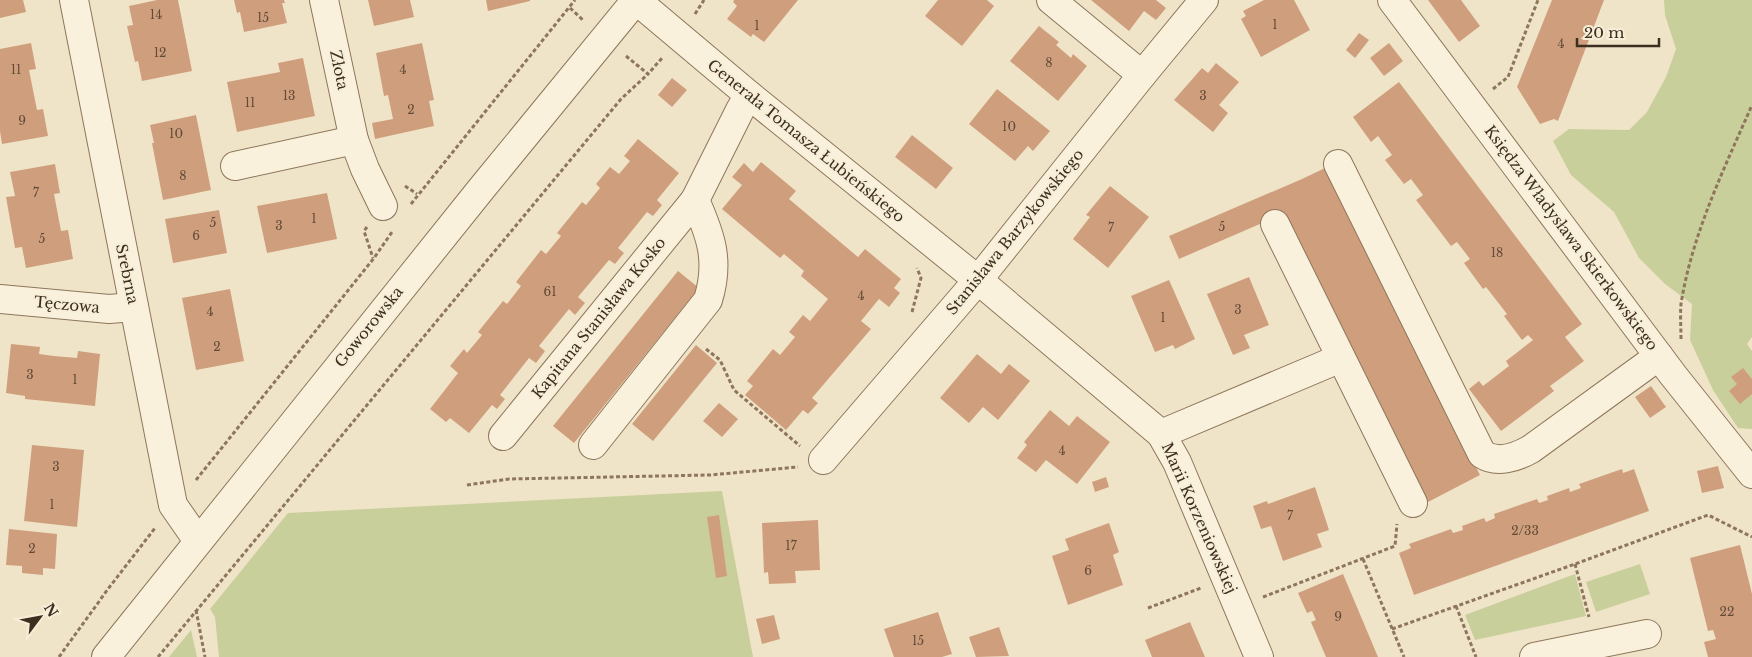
<svg xmlns="http://www.w3.org/2000/svg" width="1752" height="657" font-family="'Libre Baskerville',serif">
	<style>
		.green { fill: #c9cf9b }
		.building { fill: #cf9f7d }
		.lines { fill: none; stroke-linecap: round; stroke-linejoin: round }
		.minor-casing { stroke: #8d765c; stroke-width: 30 }
		.path { stroke: #8d765c; stroke-width: 3; stroke-dasharray: 4 2.5; stroke-linecap: butt }
		.minor { stroke: #faf1dc; stroke-width: 28 }
		.labels { text-anchor: middle; stroke-width: 4; stroke-linejoin: round; paint-order: stroke }
		.number-label { font-size: 12px; fill: #624a37 }
		.street-label { font-size: 15px; fill: #3d2e20; stroke: #f7eed8 }
	</style>
	<rect width="100%" height="100%" fill="#f0e4c8"/>
	<g class="green">
		<polygon points="1664,0 1752,0 1752,337 1747,344 1752,351 1752,429 1738,428 1713,390 1690,340 1692,304 1665,284 1639,258 1614,212 1571,175 1553,141 1569,129 1629,130 1647,112 1666,77 1676,49 1665,15"/>
		<polygon points="722,491 753,657 219,657 215,617 210,609 288,513"/>
		<polygon points="1640,564 1650,594 1596,612 1586,582"/>
		<polygon points="1575,574 1586,616 1475,640 1465,615"/>
		<polygon points="191,630 197,657 169,657"/>
	</g>
	<g class="building">
		<polygon points="0,0 23,0 26,12 0,18"/>
		<polygon points="157,0 178,0 192,71 142,81 138,61 135,62 127,26 133,25 129,6"/>
		<polygon points="234,0 284,0 285,3 282,3 287,23 244,32 240,12 237,13"/>
		<polygon points="368,0 410,0 414,17 374,26"/>
		<polygon points="486,0 530,0 530,1 488,11"/>
		<polygon points="734,0 798,0 764,42 753,34 751,37 727,19 737,6 733,2"/>
		<polygon points="938,0 987,0 994,6 962,46 925,16"/>
		<polygon points="1091,0 1156,0 1166,8 1156,20 1144,11 1129,31"/>
		<polygon points="1264,0 1294,0 1310,30 1261,57 1241,19 1246,16 1243,11"/>
		<polygon points="1428,0 1461,0 1480,26 1459,42"/>
		<polygon points="1552,0 1604,0 1558,121 1554,119 1540,124 1517,87"/>
		<polygon points="1039,26 1059,42 1056,45 1071,58 1073,54 1087,66 1058,101 1010,61"/>
		<polygon points="1359,33 1369,40 1355,58 1346,50"/>
		<polygon points="31,43 36,69 29,70 37,110 43,109 48,136 2,144 0,131 0,49"/>
		<polygon points="422,43 434,100 429,101 434,126 375,139 372,123 393,119 388,95 384,96 376,53"/>
		<polygon points="1389,43 1403,61 1384,76 1370,58"/>
		<polygon points="303,58 315,116 237,132 227,82 280,72 278,63"/>
		<polygon points="1216,63 1239,82 1219,105 1228,113 1213,132 1174,100 1202,68 1208,73"/>
		<polygon points="672,78 687,90 672,107 658,95"/>
		<polygon points="1399,82 1582,324 1565,337 1584,361 1550,386 1554,391 1501,431 1469,389 1479,381 1483,386 1509,366 1506,361 1533,340 1528,335 1522,340 1504,316 1507,314 1486,287 1483,289 1464,263 1470,259 1457,242 1451,246 1416,200 1423,195 1411,179 1404,184 1385,160 1392,155 1378,136 1371,142 1353,117"/>
		<polygon points="997,89 1050,131 1033,151 1028,146 1015,161 969,124"/>
		<polygon points="196,115 211,190 163,200 152,143 154,143 150,125"/>
		<polygon points="912,135 953,168 936,189 895,157"/>
		<polygon points="638,139 679,173 657,200 662,205 653,216 647,212 618,248 624,253 615,264 609,260 578,297 585,303 575,315 569,309 539,346 545,351 536,363 529,358 500,395 505,399 497,409 492,405 469,433 450,418 446,422 430,409 458,373 450,366 464,349 467,353 482,335 478,332 503,301 507,304 521,286 516,282 541,250 546,254 561,236 557,233 582,202 586,205 600,188 596,184 610,167 619,174 630,161 624,156"/>
		<polygon points="761,162 796,191 789,199 858,257 865,249 901,279 894,288 900,293 889,307 879,299 861,321 871,329 812,398 818,403 808,414 803,410 786,430 745,395 753,386 747,381 773,349 780,355 795,337 789,332 803,315 810,321 828,299 801,276 804,271 784,254 780,258 722,209 742,185 732,177 744,163 753,172"/>
		<polygon points="55,164 60,193 54,194 61,231 68,230 73,259 26,268 22,247 15,248 6,197 15,196 10,172"/>
		<polygon points="1325,168 1480,475 1428,502 1285,213 1179,259 1169,236 1302,179"/>
		<polygon points="1110,186 1149,217 1108,268 1073,239 1090,217 1086,215"/>
		<polygon points="327,193 337,239 267,253 257,206"/>
		<polygon points="219,210 227,253 173,263 165,219"/>
		<polygon points="678,271 699,288 574,443 553,426"/>
		<polygon points="1249,277 1269,325 1244,335 1250,348 1233,355 1207,294"/>
		<polygon points="1169,280 1195,339 1175,349 1173,345 1155,352 1131,296"/>
		<polygon points="230,289 244,361 196,370 182,298"/>
		<polygon points="11,344 40,347 39,354 54,356 77,358 78,351 100,354 95,406 25,399 25,396 6,393"/>
		<polygon points="696,345 717,363 653,441 632,424"/>
		<polygon points="977,354 1001,374 1009,364 1030,381 998,420 983,407 969,423 940,398"/>
		<polygon points="1743,368 1752,379 1752,394 1740,404 1729,391 1737,384 1731,377"/>
		<polygon points="1651,386 1666,407 1650,418 1635,397"/>
		<polygon points="719,403 738,419 722,437 703,421"/>
		<polygon points="1050,410 1069,426 1077,416 1110,442 1077,484 1046,460 1036,472 1017,458 1027,445 1024,442"/>
		<polygon points="32,445 84,450 77,527 24,521"/>
		<polygon points="1718,466 1724,488 1702,493 1697,471"/>
		<polygon points="1622,469 1623,473 1634,469 1649,511 1414,595 1399,553 1411,548 1409,544 1451,529 1453,533 1463,530 1462,526 1484,518 1486,522 1495,518 1494,514 1537,499 1539,503 1548,500 1547,496 1569,488 1570,492 1581,488 1579,484"/>
		<polygon points="1106,477 1109,487 1095,492 1092,482"/>
		<polygon points="1315,487 1329,530 1317,534 1322,547 1283,561 1271,526 1261,529 1253,506 1267,501 1268,504"/>
		<polygon points="719,515 727,576 716,578 707,517"/>
		<polygon points="818,520 820,570 795,571 796,583 769,584 768,572 764,573 762,523"/>
		<polygon points="1109,523 1119,552 1113,555 1123,585 1068,605 1052,556 1069,550 1065,539"/>
		<polygon points="9,529 57,534 55,569 43,568 43,575 22,573 22,566 6,565"/>
		<polygon points="1740,545 1752,594 1752,657 1708,657 1704,642 1716,639 1713,630 1708,631 1690,558"/>
		<polygon points="1343,574 1378,657 1326,657 1311,622 1316,620 1312,611 1307,613 1298,593"/>
		<polygon points="938,612 952,654 942,657 894,657 884,629"/>
		<polygon points="774,615 780,639 762,644 756,619"/>
		<polygon points="1190,622 1205,657 1152,657 1145,640"/>
		<polygon points="999,627 1009,656 976,657 969,637"/>
	</g>
	<g class="lines">
		<defs>
			<g id="minor">
				<polyline points="74,0 173,505 198,541"/>
				<polyline points="324,0 354,140 365,169 383,206"/>
				<polyline points="636,0 749,95 978,280 1161,434 1177,462 1259,657"/>
				<polyline points="1051,0 1142,75"/>
				<polyline points="1392,0 1673,375 1752,474"/>
				<path d="M1338,164L1482,454C1497,464 1517,457 1531,449L1659,356"/>
				<polyline points="235,166 354,140"/>
				<polyline points="1275,224 1413,503"/>
				<polyline points="0,299 109,309 134,307"/>
				<polyline points="1161,434 1341,358"/>
				<polyline points="503,436 695,200 740,110 749,95"/>
				<path d="M593,445L708,300C720,261 711,236 695,200"/>
				<polyline points="823,460 978,280 1142,75 1204,0"/>
				<polyline points="106,657 482,188 636,0"/>
				<polyline points="1534,657 1647,634"/>
			</g>
		</defs>
		<use href="#minor" class="minor-casing"/>
		<g class="path">
			<polyline points="570,8 583,20"/>
			<polyline points="695,14 704,0"/>
			<polyline points="626,56 648,74 662,58"/>
			<polyline points="1493,89 1508,77 1538,0"/>
			<polyline points="405,186 417,194"/>
			<polyline points="411,204 575,0"/>
			<polyline points="367,227 364,231 373,258"/>
			<polyline points="912,312 921,278 917,268"/>
			<path d="M1681,339C1681,327 1680,315 1681,304C1692,234 1724,169 1752,105"/>
			<polyline points="706,349 720,360 734,390 800,446"/>
			<polyline points="196,480 374,258 392,232"/>
			<polyline points="467,485 509,479 710,475 798,467"/>
			<polyline points="1363,559 1404,657"/>
			<polyline points="1575,564 1589,617"/>
			<polyline points="1263,597 1395,546 1397,524"/>
			<polyline points="1456,606 1476,657"/>
			<polyline points="1148,608 1201,588"/>
			<polyline points="196,610 205,657"/>
			<polyline points="1392,629 1575,564 1708,515 1752,537"/>
			<polyline points="59,657 108,589 155,528"/>
			<polyline points="158,657 621,99 648,74"/>
		</g>
		<use href="#minor" class="minor"/>
	</g>
	<g class="labels">
		<g class="number-label">
			<text x="156" y="19">14</text>
			<text x="263" y="22">15</text>
			<text x="1275" y="29">1</text>
			<text x="757" y="30">1</text>
			<text x="1561" y="48">4</text>
			<text x="160" y="57">12</text>
			<text x="1049" y="67">8</text>
			<text x="16" y="74">11</text>
			<text x="403" y="74">4</text>
			<text x="289" y="100">13</text>
			<text x="1203" y="100">3</text>
			<text x="250" y="107">11</text>
			<text x="411" y="114">2</text>
			<text x="22" y="125">9</text>
			<text x="1009" y="131">10</text>
			<text x="176" y="138">10</text>
			<text x="183" y="180">8</text>
			<text x="36" y="197">7</text>
			<text x="314" y="223">1</text>
			<text x="213" y="227">5</text>
			<text x="279" y="230">3</text>
			<text x="1222" y="231">5</text>
			<text x="1111" y="232">7</text>
			<text x="196" y="240">6</text>
			<text x="42" y="243">5</text>
			<text x="1497" y="257">18</text>
			<text x="550" y="296">61</text>
			<text x="861" y="300">4</text>
			<text x="1238" y="314">3</text>
			<text x="210" y="316">4</text>
			<text x="1163" y="322">1</text>
			<text x="217" y="351">2</text>
			<text x="30" y="379">3</text>
			<text x="75" y="384">1</text>
			<text x="1062" y="455">4</text>
			<text x="56" y="471">3</text>
			<text x="52" y="509">1</text>
			<text x="1290" y="520">7</text>
			<text x="1525" y="535">2/33</text>
			<text x="791" y="550">17</text>
			<text x="32" y="553">2</text>
			<text x="1088" y="575">6</text>
			<text x="1727" y="616">22</text>
			<text x="1338" y="621">9</text>
			<text x="918" y="645">15</text>
		</g>
		<g class="street-label">
			<text transform="translate(339 70) rotate(78)" y="5">Złota</text>
			<text transform="translate(806 141) rotate(39)" y="5">Generała Tomasza Łubieńskiego</text>
			<text transform="translate(1015 232) rotate(-51)" y="5">Stanisława Barzykowskiego</text>
			<text transform="translate(1571 238) rotate(53)" y="5">Księdza Władysława Skierkowskiego</text>
			<text transform="translate(127 274) rotate(78)" y="5">Srebrna</text>
			<text transform="translate(67 305) rotate(5)" y="5">Tęczowa</text>
			<text transform="translate(599 318) rotate(-51)" y="5">Kapitana Stanisława Kosko</text>
			<text transform="translate(369 327) rotate(-51)" y="5">Goworowska</text>
			<text transform="translate(1199 518) rotate(66)" y="5">Marii Korzeniowskiej</text>
		</g>
	</g>
	<g transform="translate(40 617) rotate(58)" stroke="#f7eed8" stroke-width="4" paint-order="stroke">
	<path d="M0-4L9 19L0 12L-9 19Z" fill="#3d2e20"/>
	<text y="-8" font-size="14" font-weight="bold" text-anchor="middle" fill="#3d2e20">N</text>
	</g>
	<path d="M1577 38v8h82v-8" fill="none" stroke="#3d2e20" stroke-width="2.5"/>
	<text x="1584" y="38" font-size="15" fill="#3d2e20" stroke="#f7eed8" stroke-width="4" paint-order="stroke">20 m</text>
</svg>
